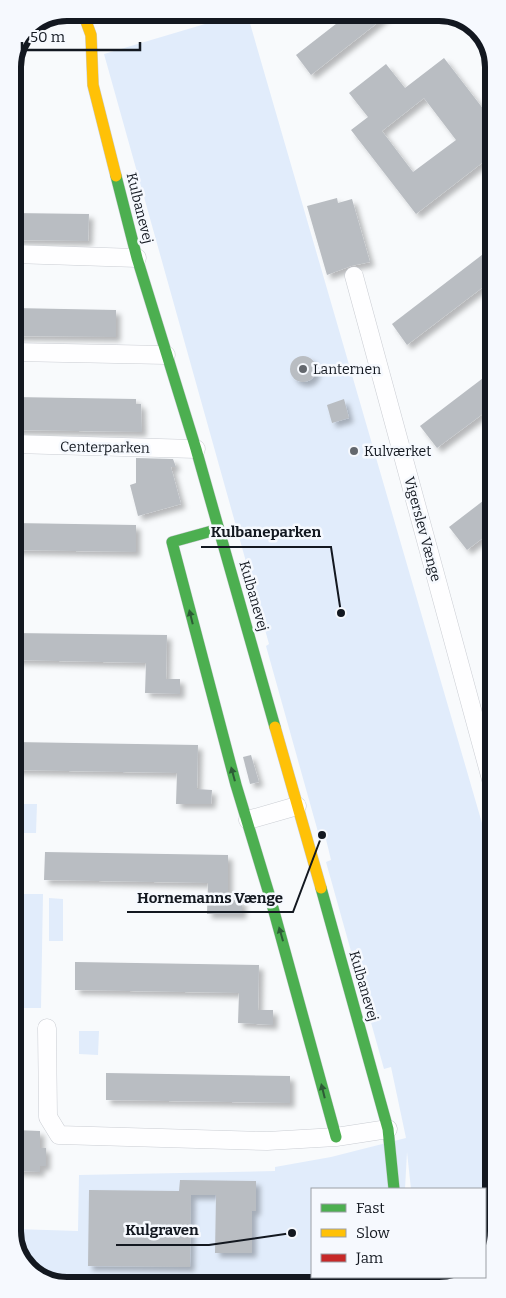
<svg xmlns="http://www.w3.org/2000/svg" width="506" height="1298" font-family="Bitter,serif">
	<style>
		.green { fill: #e1ecfb }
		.building { fill: #b9bdc2; fill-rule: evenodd; filter: url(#shadow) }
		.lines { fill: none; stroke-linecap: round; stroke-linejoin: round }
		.street-casing { stroke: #cacdd3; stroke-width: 19 }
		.fast-casing { stroke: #cacdd3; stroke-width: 12 }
		.slow-casing { stroke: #cacdd3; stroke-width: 12 }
		.jam-casing { stroke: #cacdd3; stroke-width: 12 }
		.street { stroke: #fefeff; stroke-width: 18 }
		.fast { stroke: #4caf50; stroke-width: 11 }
		.slow { stroke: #ffc107; stroke-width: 11 }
		.jam { stroke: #c62828; stroke-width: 11 }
		.oneway { fill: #2d5c36 }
		.poi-dot { fill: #63676d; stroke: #f6f9fe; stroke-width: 2 }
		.labels { text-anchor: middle; stroke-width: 5; stroke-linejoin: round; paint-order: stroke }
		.street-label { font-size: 14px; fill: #131820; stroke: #f6f9fe }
		.poi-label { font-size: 14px; fill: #131820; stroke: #f6f9fe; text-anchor: start }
		.rim { fill: none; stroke: #131820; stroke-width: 6 }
		.leader { fill: none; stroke: #131820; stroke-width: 2 }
		.callout-dot { fill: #131820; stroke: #f6f9fe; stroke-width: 2 }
		.callout-label { font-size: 15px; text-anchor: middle; font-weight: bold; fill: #131820; stroke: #f6f9fe; stroke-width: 5; stroke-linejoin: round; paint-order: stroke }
	</style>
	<defs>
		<filter id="shadow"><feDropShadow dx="4.5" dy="4.5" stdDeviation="2.5" flood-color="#0004"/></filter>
	</defs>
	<rect width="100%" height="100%" fill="#f8fafc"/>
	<g class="green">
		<polygon points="242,13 247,13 493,861 493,1231 485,1256 485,1189 411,1189 407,1152 405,1189 312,1189 312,1277 464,1277 450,1283 64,1285 34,1274 15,1248 15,1229 78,1231 79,1175 275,1171 275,1167 331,1157 406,1138 391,1067 384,1069 326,862 331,860 324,831 318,832 266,646 269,644 104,54"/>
		<polygon points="18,804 37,804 36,833 17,833"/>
		<polygon points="15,894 43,894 41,1008 15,1008"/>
		<polygon points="49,898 63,899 63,941 49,941"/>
		<polygon points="79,1031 99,1031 98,1055 79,1054"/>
	</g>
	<g class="building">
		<polygon points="350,13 390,13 311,75 296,55"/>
		<path d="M444,58L491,119V156L416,214L351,130L368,117L349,93L386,64L405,88ZM424,98L456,140L413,172L382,131Z"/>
		<polygon points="337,198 338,203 352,199 370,262 351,266 327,275 307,206"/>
		<polygon points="13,213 89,214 88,241 13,240"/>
		<polygon points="491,248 491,281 407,345 392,324"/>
		<polygon points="13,308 116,310 116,337 13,336"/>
		<circle cx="303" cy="369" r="13"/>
		<polygon points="491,372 492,407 437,448 420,426"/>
		<polygon points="13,397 136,399 136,404 141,404 142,432 13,430"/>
		<polygon points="344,399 349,418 332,423 327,405"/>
		<polygon points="136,458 173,459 176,467 171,467 181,504 138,516 130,485 136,483"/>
		<polygon points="492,494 492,531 467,550 449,527"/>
		<polygon points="14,523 136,525 136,552 14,550"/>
		<polygon points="14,633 167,635 166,679 180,679 180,694 145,693 146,663 14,660"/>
		<polygon points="14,742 198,745 197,789 212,790 211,804 176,804 177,773 14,770"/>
		<polygon points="251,755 259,782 250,784 243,757"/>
		<polygon points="45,852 228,855 228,900 242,900 242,914 207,914 208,883 44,880"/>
		<polygon points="75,962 259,965 258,1010 273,1010 273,1025 238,1023 239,993 75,990"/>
		<polygon points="106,1073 290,1076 290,1103 106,1100"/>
		<polygon points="15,1130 40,1131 40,1148 46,1148 46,1166 40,1166 40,1172 15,1171"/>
		<polygon points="180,1180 256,1181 256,1211 252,1211 252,1253 215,1253 216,1195 191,1195 190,1267 88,1266 89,1190 179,1191"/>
	</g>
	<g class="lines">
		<defs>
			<g id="street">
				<polyline points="13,254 137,258"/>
				<polyline points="354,276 492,783"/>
				<polyline points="13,352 166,355"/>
				<polyline points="13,444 196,449"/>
				<polyline points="248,820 297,806"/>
				<polyline points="47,1028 48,1117 59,1135 267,1141 336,1137 388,1129"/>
			</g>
			<g id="fast">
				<polyline points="116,176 137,258 196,449 275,727"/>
				<polyline points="219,529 172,542 236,785 270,897 336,1137"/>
				<polyline points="321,888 388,1129 394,1189"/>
				<polyline points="386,1283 388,1277"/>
			</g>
			<g id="slow">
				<polyline points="83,13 91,35 93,85 116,176"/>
				<polyline points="275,727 321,888"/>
			</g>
			<polyline id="jam" points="471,24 481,36"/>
		</defs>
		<use href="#street" class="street-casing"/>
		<use href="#fast" class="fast-casing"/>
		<use href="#slow" class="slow-casing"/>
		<use href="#jam" class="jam-casing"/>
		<use href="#street" class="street"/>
		<use href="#fast" class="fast"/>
		<use href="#slow" class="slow"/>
		<use href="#jam" class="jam"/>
	</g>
	<defs><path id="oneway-solid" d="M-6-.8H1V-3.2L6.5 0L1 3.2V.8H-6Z" transform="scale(1.25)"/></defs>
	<g class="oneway">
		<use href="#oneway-solid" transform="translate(191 617) rotate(-104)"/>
		<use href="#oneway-solid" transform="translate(233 774) rotate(-105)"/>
		<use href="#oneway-solid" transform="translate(281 934) rotate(-106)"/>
		<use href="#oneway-solid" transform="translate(323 1091) rotate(-104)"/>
	</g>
	<g class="poi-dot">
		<circle cx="303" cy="369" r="5"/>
		<circle cx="354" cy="451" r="5"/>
	</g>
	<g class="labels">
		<g class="street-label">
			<text transform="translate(140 208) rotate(76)" y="5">Kulbanevej</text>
			<text transform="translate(105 447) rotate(1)" y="5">Centerparken</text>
			<text transform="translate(423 529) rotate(75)" y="5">Vigerslev Vænge</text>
			<text transform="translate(254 596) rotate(74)" y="5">Kulbanevej</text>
			<text transform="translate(364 986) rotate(74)" y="5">Kulbanevej</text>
		</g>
		<g class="poi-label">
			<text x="313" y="374">Lanternen</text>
			<text x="364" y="456">Kulværket</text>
		</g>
	</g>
	<path d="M0 0H506V1298H0ZM67 21H439A46 46 0 0 1 485 67V1231A46 46 0 0 1 439 1277H67A46 46 0 0 1 21 1231V67A46 46 0 0 1 67 21Z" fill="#f6f9fe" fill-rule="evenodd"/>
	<path class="rim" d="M67 21H439A46 46 0 0 1 485 67V1231A46 46 0 0 1 439 1277H67A46 46 0 0 1 21 1231V67A46 46 0 0 1 67 21Z"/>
	<path class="leader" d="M341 613L331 547H201M322 835L293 912H127M292 1233L209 1245H116"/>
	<g class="callout-dot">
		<circle cx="341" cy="613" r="5"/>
		<circle cx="322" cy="835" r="5"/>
		<circle cx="292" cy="1233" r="5"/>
	</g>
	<g class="callout-label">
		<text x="266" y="537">Kulbaneparken</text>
		<text x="210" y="903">Hornemanns Vænge</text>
		<text x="162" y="1235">Kulgraven</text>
	</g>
	<rect x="311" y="1188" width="175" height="90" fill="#f6f9fe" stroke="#9b9fa5"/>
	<rect x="321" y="1204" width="25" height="8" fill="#4caf50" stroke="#9b9fa5"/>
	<text x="356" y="1213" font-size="15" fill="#131820">Fast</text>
	<rect x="321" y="1229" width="25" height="8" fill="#ffc107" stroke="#9b9fa5"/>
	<text x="356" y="1238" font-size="15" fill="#131820">Slow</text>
	<rect x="321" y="1254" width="25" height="8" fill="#c62828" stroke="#9b9fa5"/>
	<text x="356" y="1263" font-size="15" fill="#131820">Jam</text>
	<path d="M22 42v8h118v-8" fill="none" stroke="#131820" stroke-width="2.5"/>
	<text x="30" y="42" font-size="15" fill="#131820" stroke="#f6f9fe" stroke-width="4" paint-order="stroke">50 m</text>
</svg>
